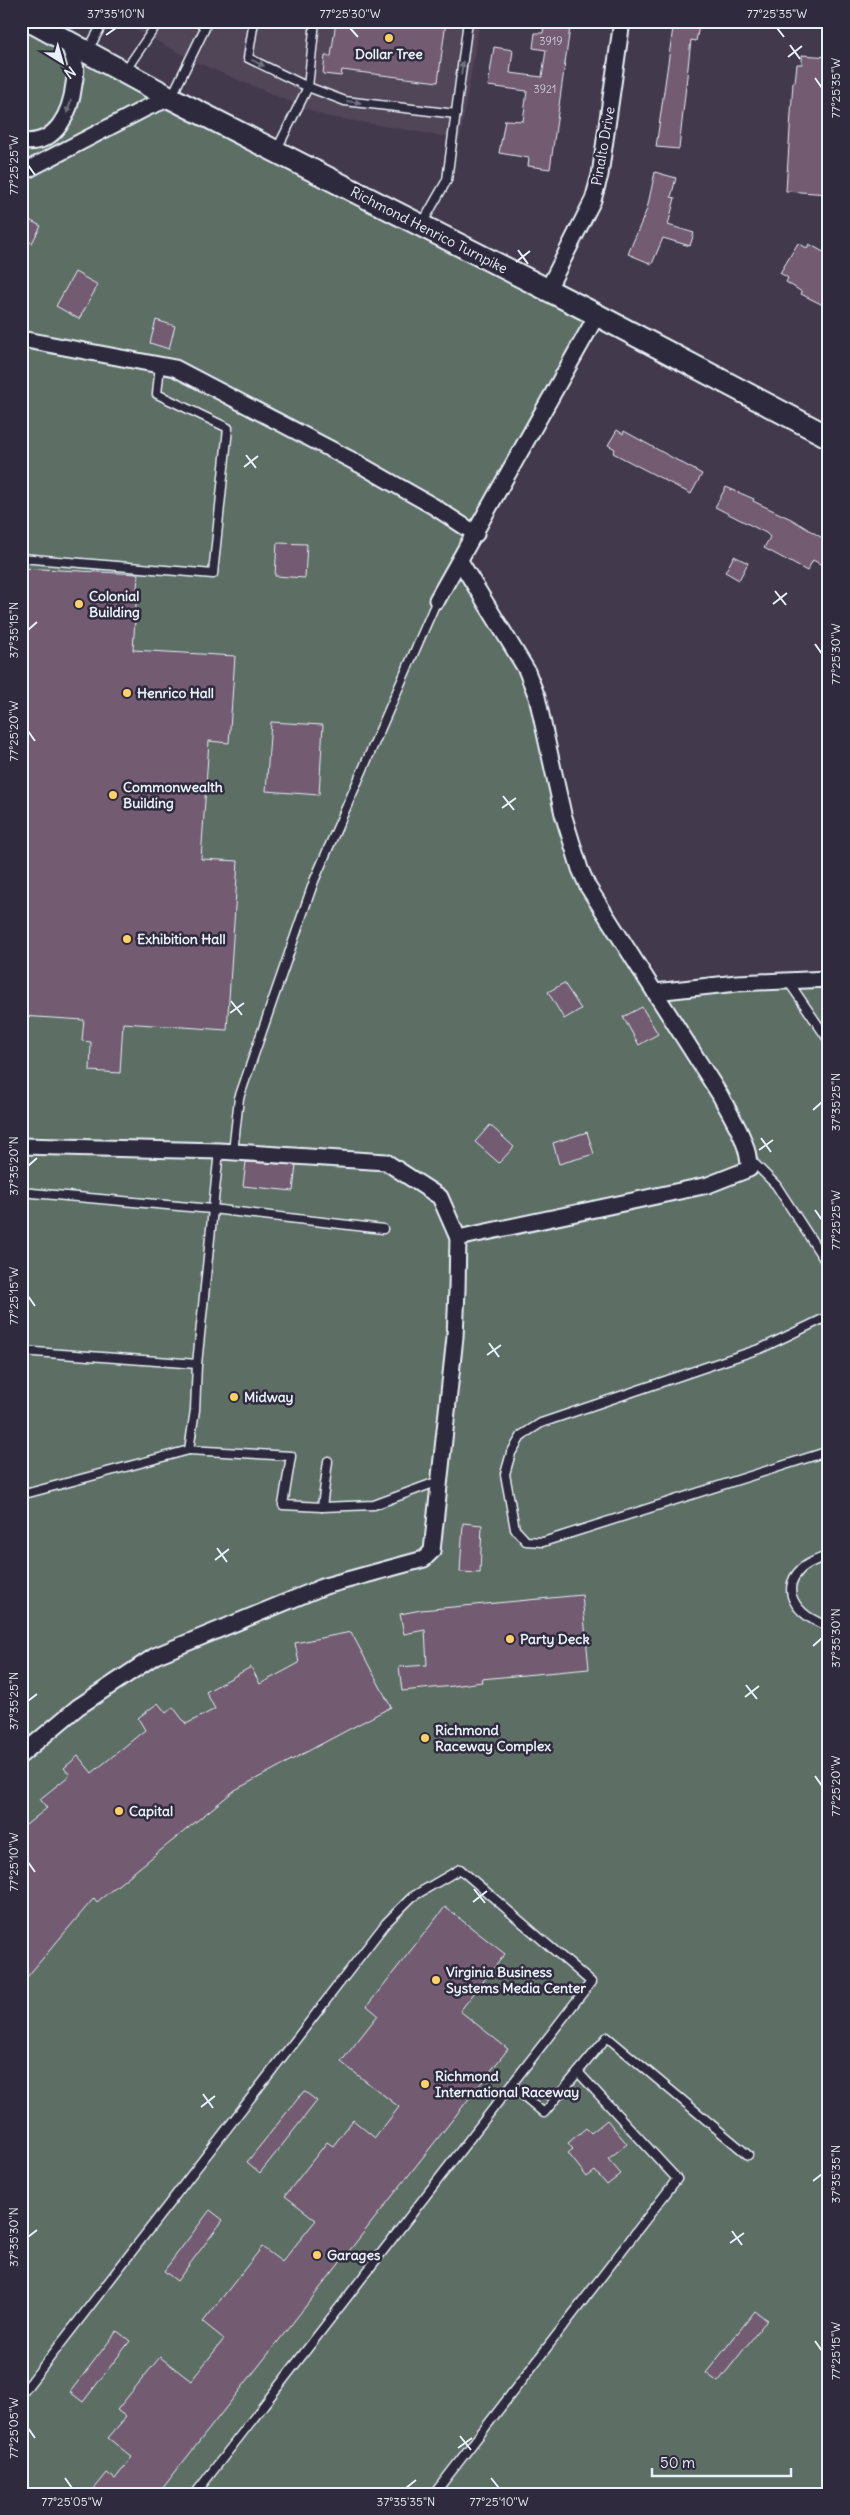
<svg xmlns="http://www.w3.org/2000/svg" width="850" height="2515" font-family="Delius,sans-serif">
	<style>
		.built { fill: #514458 }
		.park { fill: #5d6e65; stroke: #a2b0ae }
		.building { fill: #735c71; stroke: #e8f1f8 }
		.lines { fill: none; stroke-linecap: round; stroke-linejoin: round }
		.service-casing { stroke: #e8f1f8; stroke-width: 11 }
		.minor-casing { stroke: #e8f1f8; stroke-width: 19 }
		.secondary-casing { stroke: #e8f1f8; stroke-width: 25 }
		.service { stroke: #2f2a3d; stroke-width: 8 }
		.minor { stroke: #2f2a3d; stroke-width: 15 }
		.secondary { stroke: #2f2a3d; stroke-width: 21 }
		.oneway { fill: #70707e }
		.ticks { fill: none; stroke: #e8f1f8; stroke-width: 2 }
		.poi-dot { fill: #ffd166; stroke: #2f2a3d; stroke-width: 2 }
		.labels { text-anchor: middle; stroke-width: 5; stroke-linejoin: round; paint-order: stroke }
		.number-label { font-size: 11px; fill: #cbccd6 }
		.poi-label { font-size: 14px; font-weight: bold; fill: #e8f1f8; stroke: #2f2a3d; text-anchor: start }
		.street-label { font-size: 14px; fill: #e8f1f8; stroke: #2f2a3d }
		.neatline { fill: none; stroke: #e8f1f8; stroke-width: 2 }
		.ticks-label { font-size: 12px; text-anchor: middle; fill: #e8f1f8 }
	</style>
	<rect width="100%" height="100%" fill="#43394d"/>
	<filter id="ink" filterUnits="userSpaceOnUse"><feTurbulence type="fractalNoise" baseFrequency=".02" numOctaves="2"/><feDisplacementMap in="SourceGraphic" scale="10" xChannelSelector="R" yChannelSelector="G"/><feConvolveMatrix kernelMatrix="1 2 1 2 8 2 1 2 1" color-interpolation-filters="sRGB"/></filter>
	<g filter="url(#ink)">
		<polygon class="built" points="119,21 480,21 460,139 324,116 198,63"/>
		<polygon class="park" points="21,21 597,315 460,562 526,669 580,869 655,992 829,979 829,2485 817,2494 21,2494"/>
		<g class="building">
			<polygon points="336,21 446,21 438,82 342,70 341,76 323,74 325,56 331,56"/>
			<polygon points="674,21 700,21 696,41 691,40 679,149 656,147"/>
			<polygon points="544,25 570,28 550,169 528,166 529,158 499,153 505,120 523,121 527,91 488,86 494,47 513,50 510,73 542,77 546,50 533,48 535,33 543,33"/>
			<polygon points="802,55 829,57 829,194 786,191 793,82 795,82 797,64 802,64"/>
			<polygon points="655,172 676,178 671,197 675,198 668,225 694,233 690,246 663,238 652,264 628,254 647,209"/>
			<polygon points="21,216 41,226 32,243 21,238"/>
			<polygon points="798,243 807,248 809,244 829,255 829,308 801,294 802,292 786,282 788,278 780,273"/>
			<polygon points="75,272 98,285 79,319 56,306"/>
			<polygon points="156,320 175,326 169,349 150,343"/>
			<polygon points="617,430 623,434 624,431 702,474 691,494 613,453 615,449 608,445"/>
			<polygon points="726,487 754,499 753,501 791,519 829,542 829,569 813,560 807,571 764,548 770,537 766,533 715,507"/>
			<polygon points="277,543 307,544 305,578 275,576"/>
			<polygon points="734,556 748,563 739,580 725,572"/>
			<polygon points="21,568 138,574 133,650 235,656 229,743 209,741 201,859 238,861 227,1030 123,1023 120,1073 90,1071 91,1042 82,1041 84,1020 21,1016"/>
			<polygon points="271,722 323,725 319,795 266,791"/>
			<polygon points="564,983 581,1009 564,1019 548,992"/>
			<polygon points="642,1007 658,1034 639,1045 623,1017"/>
			<polygon points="490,1125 514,1147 499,1163 475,1142"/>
			<polygon points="587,1132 594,1154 559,1164 553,1143"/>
			<polygon points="246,1162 296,1165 293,1191 243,1186"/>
			<polygon points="463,1523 482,1525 480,1573 460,1572"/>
			<polygon points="582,1595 589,1669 481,1679 482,1682 453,1686 402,1691 399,1667 427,1665 425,1630 404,1634 400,1614 421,1610"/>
			<polygon points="351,1632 391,1707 235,1790 97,1902 94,1898 21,1984 21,1829 47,1808 40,1799 70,1775 64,1768 78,1756 92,1773 145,1730 138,1718 158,1703 166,1713 173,1707 186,1724 215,1709 206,1692 251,1667 260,1684 299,1663 295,1643"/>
			<polygon points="445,1907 505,1954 460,2011 508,2049 158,2494 90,2494 107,2473 115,2479 132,2457 108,2438 126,2417 117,2410 160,2357 191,2381 224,2339 203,2322 262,2247 282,2262 316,2220 285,2196 327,2142 333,2146 353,2120 375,2138 399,2107 341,2062 378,2015 367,2006"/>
			<polygon points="304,2091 317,2101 260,2173 247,2162"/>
			<polygon points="607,2120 627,2144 608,2159 621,2174 607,2185 595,2171 587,2177 568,2153 573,2149 568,2143 586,2128 591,2133"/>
			<polygon points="210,2210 223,2220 177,2281 164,2271"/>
			<polygon points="755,2311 767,2320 718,2382 706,2373"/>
			<polygon points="117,2331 130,2341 83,2402 70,2392"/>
		</g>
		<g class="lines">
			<defs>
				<g id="service">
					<polyline points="254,21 248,58 308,87 345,101 456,114"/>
					<polyline points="88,50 104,21"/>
					<polyline points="125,71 159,21"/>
					<polyline points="172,96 205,28 198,21"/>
					<polyline points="277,149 308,87 315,21"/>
					<polyline points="422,224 447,180 468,21"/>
					<polyline points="21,558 213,574 228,428 157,394 160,365"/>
					<polyline points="788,981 829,1041"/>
					<polyline points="233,1152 239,1098 314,881 437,600"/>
					<polyline points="750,1159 776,1185 829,1267"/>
					<polyline points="21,1192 212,1209 383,1229"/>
					<polyline points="829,1316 762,1348 541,1423 522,1435 511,1453 505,1474 515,1529 526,1541 543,1542 829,1451"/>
					<polyline points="21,1351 197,1364 195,1410 189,1450 291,1456 283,1505 322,1507 374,1505 439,1481"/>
					<polyline points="197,1364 219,1151"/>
					<polyline points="21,1495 189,1450"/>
					<polyline points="322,1507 328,1461"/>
					<path d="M829,1555C820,1559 808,1562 801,1569C776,1593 803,1620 829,1626"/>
					<polyline points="512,2086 544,2113 607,2037 748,2155"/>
					<polyline points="21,2395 386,1923 412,1897 460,1869 591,1982 195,2494"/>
					<polyline points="434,2494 677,2179 578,2072"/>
				</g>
				<g id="minor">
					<path d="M21,141C56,147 71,112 74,84C75,78 77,70 75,64C74,57 70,49 68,42"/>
					<polyline points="21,173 146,108 171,98"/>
					<polyline points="547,291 593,200 600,175 622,21"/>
					<polyline points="21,339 175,368 359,464 433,506 476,534"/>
					<polyline points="437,600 597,315"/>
					<polyline points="655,992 737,983 829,979"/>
					<polyline points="21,1146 219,1151 386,1162 440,1197 458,1238 457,1289 455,1337 432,1551 424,1559 325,1586 155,1656 78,1707 21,1755"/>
					<path d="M458,1238L708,1185L749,1169C750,1144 732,1118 720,1095L588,887L580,869L563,814L537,697L526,669L460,561"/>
				</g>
				<polyline id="secondary" points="30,21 171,98 597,315 829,437"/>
			</defs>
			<use href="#service" class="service-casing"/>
			<use href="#minor" class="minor-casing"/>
			<use href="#secondary" class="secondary-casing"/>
			<use href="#service" class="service"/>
			<use href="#minor" class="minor"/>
			<use href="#secondary" class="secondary"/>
		</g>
		<defs><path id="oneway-solid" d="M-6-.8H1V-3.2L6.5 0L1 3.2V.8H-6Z" transform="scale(1.25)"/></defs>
		<g class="oneway">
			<use href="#oneway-solid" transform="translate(258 63) rotate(26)"/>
			<use href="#oneway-solid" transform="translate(462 68) rotate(-83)"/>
			<use href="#oneway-solid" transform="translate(354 102) rotate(7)"/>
			<use href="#oneway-solid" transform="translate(69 107) rotate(106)"/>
		</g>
	</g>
	<path class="ticks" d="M350,28L358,37M777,28L784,37M106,35L116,28M790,45L800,59M788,57L802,46M815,78L822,88M28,165L35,175M518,250L528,264M516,262L530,251M246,455L256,468M244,467L258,456M775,591L786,605M773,604L787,593M28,630L37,622M815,644L822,654M28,731L35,741M503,796L514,810M502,808L516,798M231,1001L242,1015M230,1013L244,1003M813,1110L822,1102M761,1138L771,1152M759,1150L773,1140M28,1166L37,1158M815,1210L822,1220M28,1296L35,1306M489,1343L499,1357M487,1355L501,1345M217,1548L227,1562M215,1560L229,1549M813,1646L822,1638M746,1685L757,1699M745,1697L759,1686M28,1701L37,1694M815,1776L822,1786M28,1862L35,1872M474,1889L485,1903M473,1902L487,1891M203,2094L213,2108M201,2107L215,2096M813,2181L822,2174M732,2231L742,2245M28,2237L37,2230M730,2243L744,2233M815,2341L822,2351M28,2428L35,2438M460,2436L471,2450M458,2448L472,2438M65,2478L72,2488M491,2478L499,2488M406,2488L416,2480"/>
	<g class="poi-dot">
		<circle cx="389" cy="38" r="5"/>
		<circle cx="79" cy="604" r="5"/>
		<circle cx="127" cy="693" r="5"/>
		<circle cx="113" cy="795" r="5"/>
		<circle cx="127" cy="939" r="5"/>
		<circle cx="234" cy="1397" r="5"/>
		<circle cx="510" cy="1639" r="5"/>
		<circle cx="425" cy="1738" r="5"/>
		<circle cx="119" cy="1811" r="5"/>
		<circle cx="436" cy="1980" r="5"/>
		<circle cx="425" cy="2084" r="5"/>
		<circle cx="317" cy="2255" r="5"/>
	</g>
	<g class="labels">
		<g class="number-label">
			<text x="551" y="45">3919</text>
			<text x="545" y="93">3921</text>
		</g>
		<g class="poi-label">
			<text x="389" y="59" text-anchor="middle">Dollar Tree</text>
			<text x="89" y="601">Colonial<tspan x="89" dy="16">Building</tspan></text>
			<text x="137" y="698">Henrico Hall</text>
			<text x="123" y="792">Commonwealth<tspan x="123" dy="16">Building</tspan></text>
			<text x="137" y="944">Exhibition Hall</text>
			<text x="244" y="1402">Midway</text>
			<text x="520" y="1644">Party Deck</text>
			<text x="435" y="1735">Richmond<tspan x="435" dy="16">Raceway Complex</tspan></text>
			<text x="129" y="1816">Capital</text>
			<text x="446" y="1977">Virginia Business<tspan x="446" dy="16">Systems Media Center</tspan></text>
			<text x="435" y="2081">Richmond<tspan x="435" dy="16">International Raceway</tspan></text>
			<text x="327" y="2260">Garages</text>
		</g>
		<g class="street-label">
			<text transform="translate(603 146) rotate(-80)" y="5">Pinalto Drive</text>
			<text transform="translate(429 230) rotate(27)" y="5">Richmond Henrico Turnpike</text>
		</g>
	</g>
	<rect width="850" height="2515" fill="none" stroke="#2f2a3d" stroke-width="55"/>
	<g transform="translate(62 62) rotate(143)" stroke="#2f2a3d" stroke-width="4" paint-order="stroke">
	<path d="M0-4L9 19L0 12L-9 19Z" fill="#e8f1f8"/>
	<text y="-8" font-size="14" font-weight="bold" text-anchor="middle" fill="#e8f1f8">N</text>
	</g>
	<path d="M652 2468v8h139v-8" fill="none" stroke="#e8f1f8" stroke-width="2.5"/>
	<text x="660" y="2468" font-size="15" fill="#e8f1f8" stroke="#2f2a3d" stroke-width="4" paint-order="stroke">50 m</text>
	<rect x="28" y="28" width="794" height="2460" class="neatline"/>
	<g class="ticks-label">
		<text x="116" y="18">37°35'10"N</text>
		<text x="350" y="18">77°25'30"W</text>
		<text x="777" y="18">77°25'35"W</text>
		<text transform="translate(836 88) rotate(-90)" y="4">77°25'35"W</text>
		<text transform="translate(14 165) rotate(-90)" y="4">77°25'25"W</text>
		<text transform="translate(14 630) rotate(-90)" y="4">37°35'15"N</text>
		<text transform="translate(836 654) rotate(-90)" y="4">77°25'30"W</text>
		<text transform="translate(14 731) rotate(-90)" y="4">77°25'20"W</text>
		<text transform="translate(836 1102) rotate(-90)" y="4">37°35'25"N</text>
		<text transform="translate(14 1166) rotate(-90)" y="4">37°35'20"N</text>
		<text transform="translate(836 1220) rotate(-90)" y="4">77°25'25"W</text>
		<text transform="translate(14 1296) rotate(-90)" y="4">77°25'15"W</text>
		<text transform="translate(836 1638) rotate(-90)" y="4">37°35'30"N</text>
		<text transform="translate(14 1701) rotate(-90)" y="4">37°35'25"N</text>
		<text transform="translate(836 1786) rotate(-90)" y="4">77°25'20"W</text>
		<text transform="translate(14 1862) rotate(-90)" y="4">77°25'10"W</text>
		<text transform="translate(836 2174) rotate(-90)" y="4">37°35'35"N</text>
		<text transform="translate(14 2237) rotate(-90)" y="4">37°35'30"N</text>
		<text transform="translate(836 2351) rotate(-90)" y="4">77°25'15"W</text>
		<text transform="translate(14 2428) rotate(-90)" y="4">77°25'05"W</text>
		<text x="72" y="2506">77°25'05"W</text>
		<text x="406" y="2506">37°35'35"N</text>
		<text x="499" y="2506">77°25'10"W</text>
	</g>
</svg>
